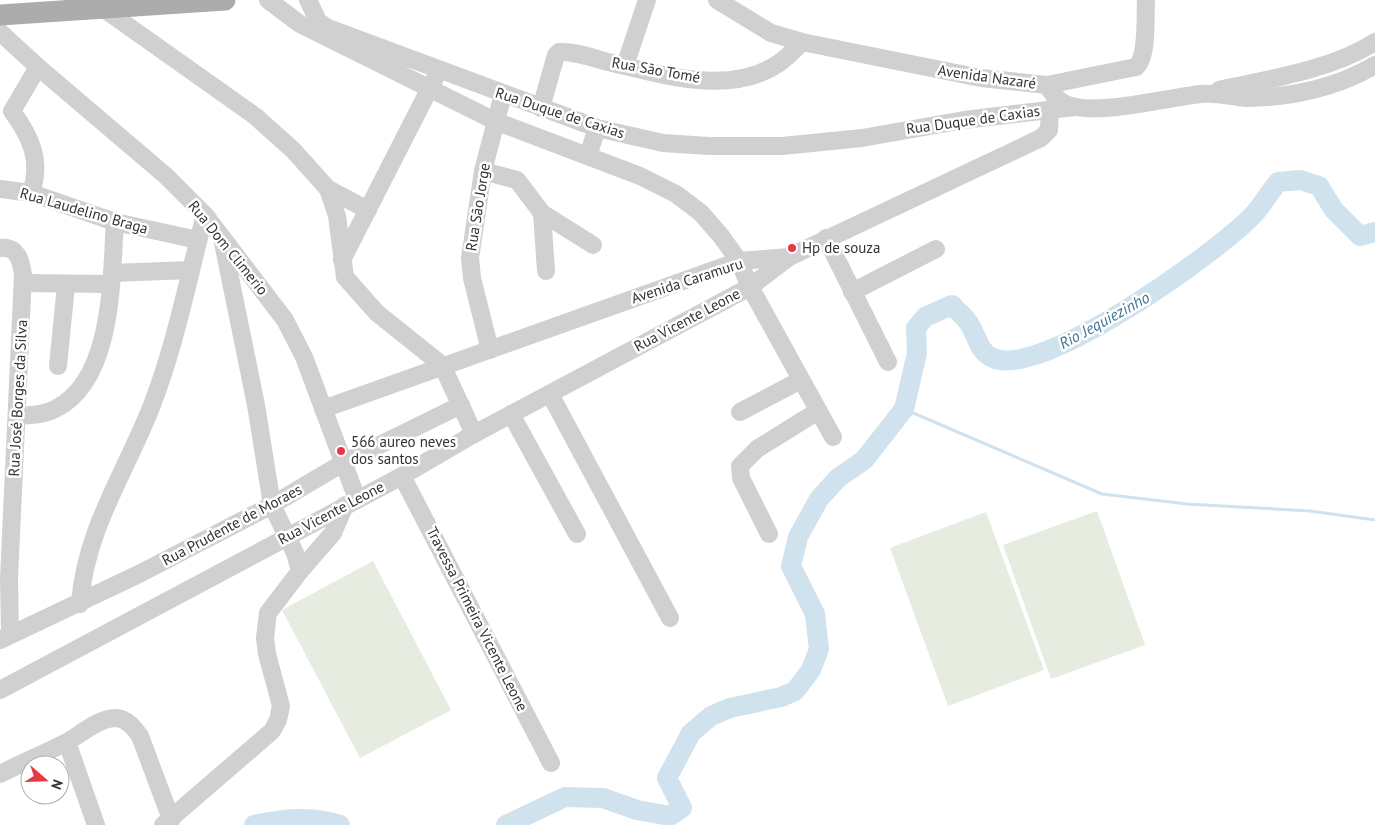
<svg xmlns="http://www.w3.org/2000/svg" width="1375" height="825" font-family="'PT Sans',sans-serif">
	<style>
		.green { fill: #e6ecdf }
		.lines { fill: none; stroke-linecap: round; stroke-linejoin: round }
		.stream { stroke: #cfe2ee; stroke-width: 3 }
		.river { stroke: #cfe2ee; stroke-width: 20 }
		.minor { stroke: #d0d0d0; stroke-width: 18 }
		.major { stroke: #ababab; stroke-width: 21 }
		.poi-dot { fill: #e63946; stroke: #fff; stroke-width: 2 }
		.labels { text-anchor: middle; stroke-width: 5; stroke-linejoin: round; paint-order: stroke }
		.street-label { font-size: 15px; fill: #333; stroke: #fff }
		.poi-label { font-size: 15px; fill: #333; stroke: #fff; text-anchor: start }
		.water-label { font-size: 16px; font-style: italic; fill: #3f7597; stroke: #fff }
	</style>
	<rect width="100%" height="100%" fill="#fff"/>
	<g class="green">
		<polygon points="1097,511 1145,645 1051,679 1003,545"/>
		<polygon points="986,512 1044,670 948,706 890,548"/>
		<polygon points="373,561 451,710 360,758 282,610"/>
	</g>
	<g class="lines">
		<polyline class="stream" points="904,409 1102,494 1187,504 1310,511 1375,520"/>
		<g class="river">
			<path d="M254,825C282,819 312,815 340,825"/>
			<path d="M506,825L565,797L603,798L637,810L670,816L682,808L667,778L691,733L711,716L730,708L781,697L795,691L811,670L819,649L815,614L791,566L798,537L819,499L838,478L864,460L904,409L917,353L916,328L925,317L952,305C957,311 964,316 968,322C977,334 977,351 993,358C1041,380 1221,250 1255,213C1263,203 1270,192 1278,182L1300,180L1319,186L1334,210L1360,236L1375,232"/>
		</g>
		<g class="minor">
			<polyline points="268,0 300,24 495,121 640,176 676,194 701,213 721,236 739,261 750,287 833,437"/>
			<polyline points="308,0 318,21 328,28 597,128 663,143 709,146 782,146 862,138 964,120 1075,107"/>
			<path d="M717,0L771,33L802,42L981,78L1047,85C1054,97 1062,105 1076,107C1109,113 1166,98 1201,94C1216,92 1232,97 1247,98C1289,98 1339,87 1375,65"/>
			<polyline points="104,9 255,116 293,150 328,189 337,216 345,277 377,313 442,365 474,434"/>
			<polyline points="0,32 38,67 166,176 205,215 285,320 304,357 357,499"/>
			<polyline points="625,66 647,0"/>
			<path d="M1047,85L1136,67C1148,57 1145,17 1146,0"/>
			<path d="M1219,90C1269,79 1331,70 1375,42"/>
			<path d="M541,108L556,55L559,52C575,51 593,58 608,62C660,74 730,97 779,63C788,57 795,49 802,42"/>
			<polyline points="588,156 597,128"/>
			<polyline points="483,171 517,180 542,213 593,245"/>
			<polyline points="0,189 31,193 115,222 198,240"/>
			<polyline points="328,189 368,210"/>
			<path d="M31,193C42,161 31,137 12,111L38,67"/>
			<polyline points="542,213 546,271"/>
			<polyline points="826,238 888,362"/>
			<path d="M0,248C18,246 21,261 23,275L9,578L10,635"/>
			<polyline points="342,260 435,78"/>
			<polyline points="112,273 191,270"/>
			<polyline points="23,283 110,284"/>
			<polyline points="852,292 936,249"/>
			<polyline points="490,350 472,278 470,258 483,171 503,94"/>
			<polyline points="58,366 66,285"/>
			<polyline points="550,394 670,618"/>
			<polyline points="323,409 739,261 789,257 1041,138 1049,130 1050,109"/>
			<polyline points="740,412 801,380"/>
			<polyline points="511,414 577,534"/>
			<path d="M17,416C31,415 45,415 57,408C114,378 111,277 115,222"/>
			<polyline points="402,476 551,763"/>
			<polyline points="769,534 741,478 740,466 757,449 818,411"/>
			<polyline points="300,571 333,533 345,505"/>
			<path d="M80,604C85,530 126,472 152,405C176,343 188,278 205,215"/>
			<polyline points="0,640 139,574 272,505 343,463 461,405"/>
			<polyline points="0,690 402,476 474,434 750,287 789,257"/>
			<polyline points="67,742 96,825"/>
			<path d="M0,774C22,763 45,753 67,742C81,734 99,718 116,718C128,719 134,728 140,736L171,819L170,825"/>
			<polyline points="163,825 272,731 278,720 281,706 267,654 265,638 268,613 300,571 295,553 272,505 256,405 222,238"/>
		</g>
		<polyline class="major" points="0,15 225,0"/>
	</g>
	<g class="poi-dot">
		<circle cx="792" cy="248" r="5"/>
		<circle cx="341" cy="451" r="5"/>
	</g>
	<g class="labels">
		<g class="street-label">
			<text transform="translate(656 70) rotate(10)" y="5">Rua São Tomé</text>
			<text transform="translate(987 77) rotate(8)" y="5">Avenida Nazaré</text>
			<text transform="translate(560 113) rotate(18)" y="5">Rua Duque de Caxias</text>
			<text transform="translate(973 120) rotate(-8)" y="5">Rua Duque de Caxias</text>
			<text transform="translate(478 207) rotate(-81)" y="5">Rua São Jorge</text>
			<text transform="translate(84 211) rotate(16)" y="5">Rua Laudelino Braga</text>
			<text transform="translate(228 248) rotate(51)" y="5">Rua Dom Climerio</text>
			<text transform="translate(687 281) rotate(-18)" y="5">Avenida Caramuru</text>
			<text transform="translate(687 320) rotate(-28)" y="5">Rua Vicente Leone</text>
			<text transform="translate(18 398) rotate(-87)" y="5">Rua José Borges da Silva</text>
			<text transform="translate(331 513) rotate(-28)" y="5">Rua Vicente Leone</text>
			<text transform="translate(232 525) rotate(-28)" y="5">Rua Prudente de Moraes</text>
			<text transform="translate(477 619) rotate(63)" y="5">Travessa Primeira Vicente Leone</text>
		</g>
		<g class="poi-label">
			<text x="802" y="253">Hp de souza</text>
			<text x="351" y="447">566 aureo neves<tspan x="351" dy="17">dos santos</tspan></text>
		</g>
		<g class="water-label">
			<text transform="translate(1104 320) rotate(-29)" y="6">Rio Jequiezinho</text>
		</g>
	</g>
	<g transform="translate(45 780) rotate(110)"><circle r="24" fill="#ffffff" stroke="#adadad"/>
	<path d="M0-4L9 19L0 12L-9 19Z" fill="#e63946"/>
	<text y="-8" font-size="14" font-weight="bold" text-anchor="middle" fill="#333333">N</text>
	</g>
</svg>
